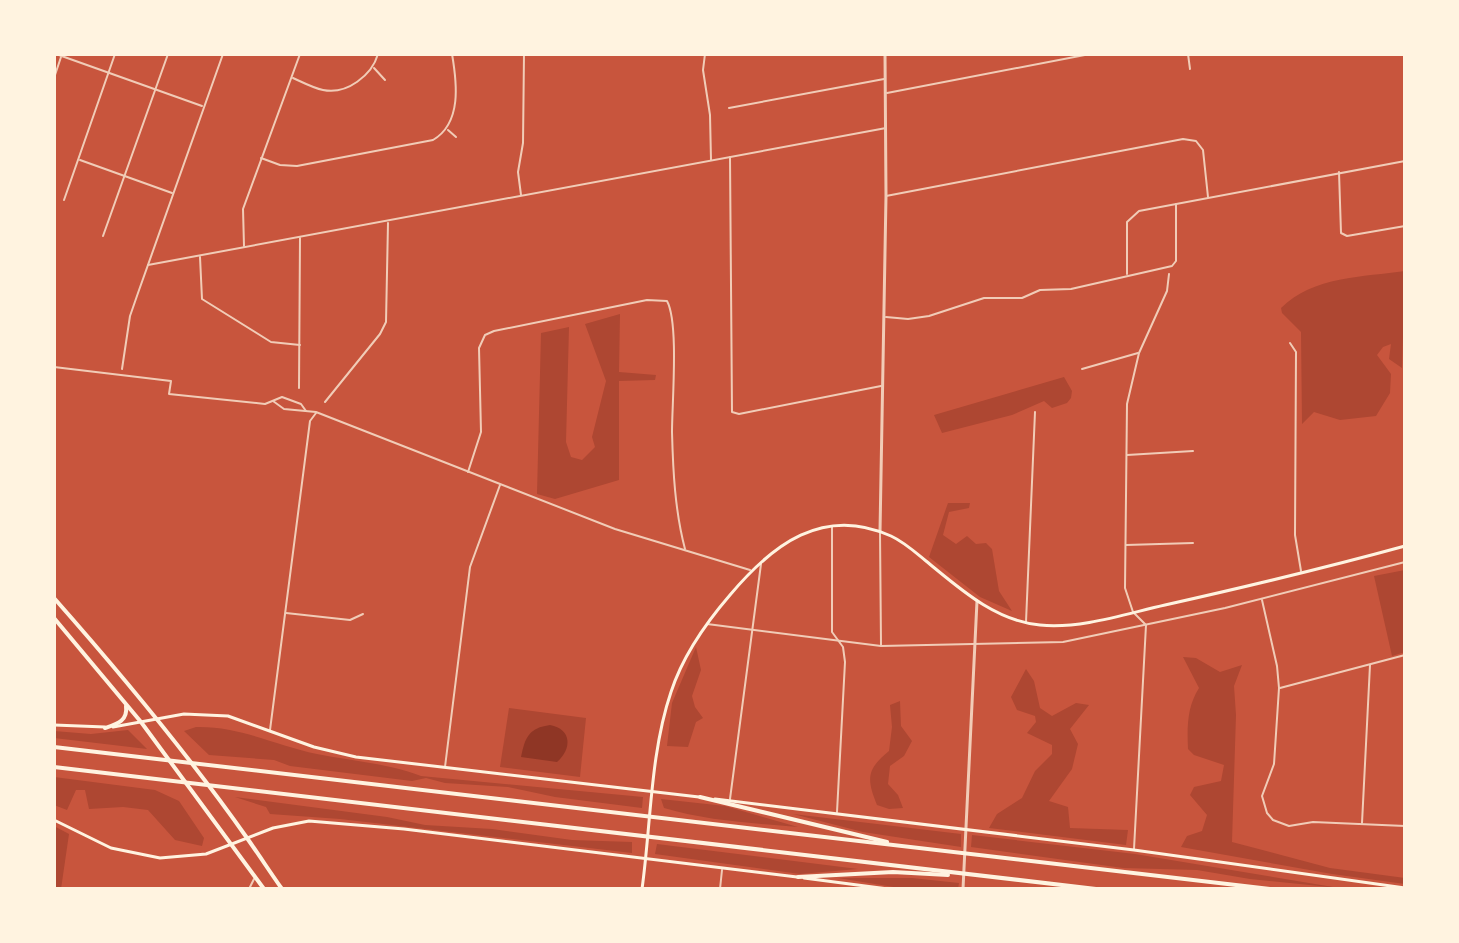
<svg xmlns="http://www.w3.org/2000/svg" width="1459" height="943" font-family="'Fira Sans',sans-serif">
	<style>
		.green { fill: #ae4732 }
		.water { fill: #8f3625 }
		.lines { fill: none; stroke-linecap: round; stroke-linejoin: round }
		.minor { stroke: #f1ccb7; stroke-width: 2 }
		.tertiary { stroke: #f1ccb7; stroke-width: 3 }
		.secondary { stroke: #fff3e0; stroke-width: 3 }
		.trunk { stroke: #fff3e0; stroke-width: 4 }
		.motorway { stroke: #fff3e0; stroke-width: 4 }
	</style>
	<rect width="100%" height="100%" fill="#c8553d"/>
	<g class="green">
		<path d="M1405,271L1402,368L1389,359L1391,344L1383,347L1377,355L1391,374L1390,393L1376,416L1340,420L1314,412L1302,424L1301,332L1282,313L1281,308C1313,276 1364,277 1405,271Z"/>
		<polygon points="620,314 619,372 656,375 655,380 619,381 619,480 555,499 537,494 541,333 569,327 566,442 571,457 582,460 595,447 592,437 606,381 585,324"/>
		<polygon points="1064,377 1072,391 1071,398 1067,403 1052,408 1044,401 1012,415 942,433 934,415"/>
		<polygon points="948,503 970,503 969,508 949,512 943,535 956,544 967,536 976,544 986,543 992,549 999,591 1012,611 980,597 929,557"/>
		<polygon points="1405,570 1405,652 1392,656 1374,576"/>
		<polygon points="696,647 701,670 692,696 695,707 703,718 696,722 688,747 667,746 672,703"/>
		<path d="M1183,657L1196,658L1220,672L1242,665L1234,686L1236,715L1232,842L1330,868L1405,878V884L1332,874L1181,847L1187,836L1202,831L1207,815L1190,795L1194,787L1221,781L1224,765L1194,755L1188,749C1187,727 1187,707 1199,688Z"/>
		<polygon points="1026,669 1034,681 1040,708 1052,716 1076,703 1089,705 1070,729 1078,744 1072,769 1049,801 1068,807 1070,828 1128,830 1126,845 989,828 997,814 1022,798 1035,771 1052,754 1052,745 1027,733 1036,722 1035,716 1017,710 1011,697"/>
		<path d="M900,701L901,726L912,741L904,756L890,766L888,784L898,795L903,808L889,809L877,805C866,778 867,769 889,751L892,727L890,705Z"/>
		<polygon points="509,708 586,718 580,777 500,767"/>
		<path d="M196,727C240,726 274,745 317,754C351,761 387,763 421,776L643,797L642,808L555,797L508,787L445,783L426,778L412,781L290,766L274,760L209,755L184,731Z"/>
		<polygon points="128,730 147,749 54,738 54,731 91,734"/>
		<polygon points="54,777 155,790 179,801 204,838 202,846 175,840 148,810 123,807 89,809 85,790 76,790 67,810 54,805"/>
		<polygon points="235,797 387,817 425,825 492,829 572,840 632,842 632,853 340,819 270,814 266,807"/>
		<path d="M661,799L725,806L798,827C754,823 707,821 664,808Z"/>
		<polygon points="793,814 961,834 961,847 863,832"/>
		<polygon points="54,826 69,834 61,889 54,889"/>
		<polygon points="972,835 1135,854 1339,888 1250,879 1197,870 1123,868 971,847"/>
		<polygon points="657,844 858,869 800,874 655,854"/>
		<polygon points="838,878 912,878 959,883 958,889 906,889"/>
	</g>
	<path class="water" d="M550,725C572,729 572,749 557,762L521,757C525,737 529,728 550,725Z"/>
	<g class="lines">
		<g class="minor">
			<polyline points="56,54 202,106"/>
			<polyline points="705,54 703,70 710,115 711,160"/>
			<polyline points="1188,54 1190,69"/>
			<polyline points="374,68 385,80"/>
			<polyline points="54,78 61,57"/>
			<path d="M293,78C302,82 313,88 323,90C347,95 372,75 378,54"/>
			<polyline points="887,93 1090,54"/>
			<polyline points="729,108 884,79"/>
			<polyline points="448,130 456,137"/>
			<polyline points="730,157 732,412 739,414 881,386"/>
			<path d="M261,158L280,165L297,166L433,140C462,123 457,83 452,54"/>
			<polyline points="80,160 172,193"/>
			<polyline points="1339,172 1341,233 1347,236 1405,226"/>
			<polyline points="521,195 518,172 523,143 524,54"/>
			<polyline points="886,196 1183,139 1196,141 1203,150 1208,197"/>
			<polyline points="64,200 115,54"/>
			<polyline points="103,236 168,54"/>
			<polyline points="244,246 243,209 300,54"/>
			<polyline points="200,257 202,299 271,342 300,345"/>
			<polyline points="148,265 886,128"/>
			<polyline points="1127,274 1127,222 1139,211 1405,161"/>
			<polyline points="886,317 908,319 929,316 984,298 1022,298 1040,290 1071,289 1172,266 1176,261 1176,204"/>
			<polyline points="1290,343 1296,352 1295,535 1301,571"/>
			<polyline points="54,367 171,381 169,394 265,404 282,397 301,404 306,411"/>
			<polyline points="122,369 130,316 138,293 223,54"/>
			<polyline points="1082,369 1138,353"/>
			<polyline points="299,388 300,238"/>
			<polyline points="273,401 284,409 316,412 615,529 750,570"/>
			<polyline points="325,402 380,334 386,322 388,223"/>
			<polyline points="1127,455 1193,451"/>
			<path d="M468,472L481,432L479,348L485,335L494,331L647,300L667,301C679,323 672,403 672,432C673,471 675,511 685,549"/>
			<polyline points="832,527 832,632 843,647 845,662 837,812"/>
			<polyline points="880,532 881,645"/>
			<polyline points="1126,545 1193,543"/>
			<polyline points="1262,600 1277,666 1279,688 1274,764 1262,796 1267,813 1273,820 1289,826 1313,822 1405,826"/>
			<polyline points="286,613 350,620 363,614"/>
			<polyline points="1026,622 1035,412"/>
			<polyline points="707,624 881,646 1063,642 1225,608 1405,562"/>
			<polyline points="1280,688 1405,655"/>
			<polyline points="270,730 310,421 316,413"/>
			<polyline points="445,767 470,567 500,485"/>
			<polyline points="730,799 761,564"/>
			<polyline points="1362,823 1370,665"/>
			<polyline points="1134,849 1146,625 1133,612 1125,588 1127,404 1139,353 1167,291 1169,274"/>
			<polyline points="249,889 254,879"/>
			<polyline points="720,889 722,870"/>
		</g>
		<g class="tertiary">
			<polyline points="880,532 886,196 885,54"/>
			<polyline points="963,889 977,601"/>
		</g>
		<g class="secondary">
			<polyline points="54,725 105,727"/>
			<polyline points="113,727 184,714 228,716 314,747 356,757 699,797"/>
			<polyline points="715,799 1134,850 1405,888"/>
			<polyline points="54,820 111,848 160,858 206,854 273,828 309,821 404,829 797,877"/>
			<polyline points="804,878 888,889"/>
			<path d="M642,889C651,825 650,754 671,692C683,655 705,624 730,595C772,545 823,505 891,536C904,542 915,552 926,561C959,588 995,621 1040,625C1081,629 1125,614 1165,605C1245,587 1325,568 1405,546"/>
		</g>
		<g class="trunk">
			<path d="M54,598C122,675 188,754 247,838C259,855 270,872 282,889"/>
			<polyline points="54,618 141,722 264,889"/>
			<path d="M105,728C117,724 128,721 126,706"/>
		</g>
		<g class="motorway">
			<polyline points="54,747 1270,889"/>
			<polyline points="54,767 1096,889"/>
			<polyline points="700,797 887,842"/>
			<polyline points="798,877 893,872 948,875"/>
		</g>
	</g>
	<rect width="1459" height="943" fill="none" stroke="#fff3e0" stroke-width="112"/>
</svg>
